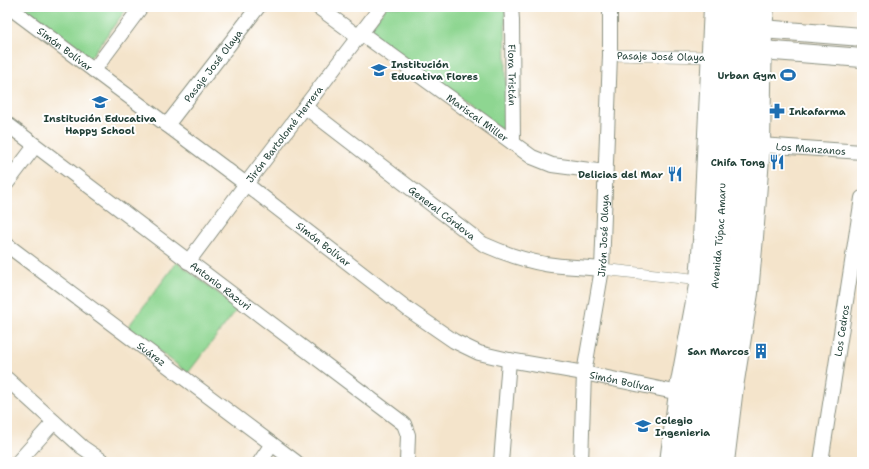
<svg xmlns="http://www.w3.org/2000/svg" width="869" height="469" font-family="'Shantell Sans',sans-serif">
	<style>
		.green { fill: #8ed691; stroke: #568a62 }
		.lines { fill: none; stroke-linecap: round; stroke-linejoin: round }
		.pedestrian-casing { stroke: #8a9080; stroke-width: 12 }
		.minor-casing { stroke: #8a9080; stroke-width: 16 }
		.tertiary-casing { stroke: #8a9080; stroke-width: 20 }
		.secondary-casing { stroke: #8a9080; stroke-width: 22 }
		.trunk-casing { stroke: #8a9080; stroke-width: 24 }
		.pedestrian { stroke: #fff; stroke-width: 11 }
		.minor { stroke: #fff; stroke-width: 14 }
		.tertiary { stroke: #fff; stroke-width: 18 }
		.secondary { stroke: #fff; stroke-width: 20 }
		.trunk { stroke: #fff; stroke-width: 22 }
		.labels { text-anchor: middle; stroke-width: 4; stroke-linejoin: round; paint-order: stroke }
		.street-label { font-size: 10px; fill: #1f3d34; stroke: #fff }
		.poi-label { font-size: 10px; font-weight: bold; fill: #1f3d34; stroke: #fff; text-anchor: end }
	</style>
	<rect width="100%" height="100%" fill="#fff"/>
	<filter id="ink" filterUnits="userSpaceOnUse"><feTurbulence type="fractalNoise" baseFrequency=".025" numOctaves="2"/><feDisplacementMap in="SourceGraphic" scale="8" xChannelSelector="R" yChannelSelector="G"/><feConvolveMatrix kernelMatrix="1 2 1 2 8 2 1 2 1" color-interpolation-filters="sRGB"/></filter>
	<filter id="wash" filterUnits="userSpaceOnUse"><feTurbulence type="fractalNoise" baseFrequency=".012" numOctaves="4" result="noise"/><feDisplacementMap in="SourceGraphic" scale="16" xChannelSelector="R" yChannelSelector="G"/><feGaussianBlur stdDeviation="0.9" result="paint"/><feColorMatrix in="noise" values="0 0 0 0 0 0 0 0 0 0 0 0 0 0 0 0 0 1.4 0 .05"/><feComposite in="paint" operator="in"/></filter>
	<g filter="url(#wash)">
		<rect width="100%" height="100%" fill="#f4e4cb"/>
		<g class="green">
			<polygon points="21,7 128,7 90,58"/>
			<polygon points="386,7 505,7 507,133 368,31"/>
			<polygon points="177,262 238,308 188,373 128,327"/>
		</g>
	</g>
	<g filter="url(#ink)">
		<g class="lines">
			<defs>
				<g id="pedestrian">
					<path id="s1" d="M610,55L712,57"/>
					<polyline points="602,269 700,280"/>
				</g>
				<g id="minor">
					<path id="s2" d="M9,7L246,184L409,310L454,341L479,353L509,360L584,373L679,393"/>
					<polyline points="318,7 359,37"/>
					<path id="s3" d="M511,7L512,20L513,143"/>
					<path id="s4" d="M361,33L532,157L552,165L605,172"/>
					<polyline points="94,70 141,7"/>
					<path id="s5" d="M305,107L483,244C503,253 523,260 545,264C564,267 583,267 602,269"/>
					<path id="s6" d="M7,124L404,424L408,435L407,462"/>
					<path id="s7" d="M167,125L258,7"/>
					<path id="s8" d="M760,145L862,152"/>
					<polyline points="7,183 35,146"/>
					<path id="s9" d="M7,245L296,462"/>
					<path id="s10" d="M188,262L246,184L381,7"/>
					<polyline points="7,379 82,447 104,462"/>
					<polyline points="18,462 54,422"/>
					<polyline points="260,462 272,444"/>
					<polyline points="501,462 509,360"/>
					<path id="s11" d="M581,462L584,373L602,269L610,55V7"/>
					<path id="s12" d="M821,462L862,198"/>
				</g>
				<g id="tertiary">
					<polyline points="752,18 756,25 762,29 862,37"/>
					<polyline points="748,47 762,50 862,58"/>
				</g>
				<g id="secondary">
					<polyline points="670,462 679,393 700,280 703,240 714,7"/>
					<polyline points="724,462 733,387 748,293 753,237 760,145 762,29 764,7"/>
				</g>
				<g id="trunk">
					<path id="s13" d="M684,462L714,291L721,212L722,134L729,7"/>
					<polyline points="705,462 708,435 726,337 740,241 747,7"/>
				</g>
			</defs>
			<use href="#pedestrian" class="pedestrian-casing"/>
			<use href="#minor" class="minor-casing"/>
			<use href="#tertiary" class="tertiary-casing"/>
			<use href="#secondary" class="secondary-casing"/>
			<use href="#trunk" class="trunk-casing"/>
			<use href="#pedestrian" class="pedestrian"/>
			<use href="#minor" class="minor"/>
			<use href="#tertiary" class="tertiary"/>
			<use href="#secondary" class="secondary"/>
			<use href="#trunk" class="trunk"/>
		</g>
	</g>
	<defs>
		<symbol id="school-bare" viewBox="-9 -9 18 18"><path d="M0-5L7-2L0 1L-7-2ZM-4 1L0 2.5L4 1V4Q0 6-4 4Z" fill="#1f6fb2" stroke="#fff" stroke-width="2.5" paint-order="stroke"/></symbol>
		<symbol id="stadium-bare" viewBox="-9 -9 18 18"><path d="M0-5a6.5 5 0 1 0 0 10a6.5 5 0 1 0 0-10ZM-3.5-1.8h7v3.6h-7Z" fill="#1f6fb2" stroke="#fff" stroke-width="2.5" paint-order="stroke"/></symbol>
		<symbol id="pharmacy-bare" viewBox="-9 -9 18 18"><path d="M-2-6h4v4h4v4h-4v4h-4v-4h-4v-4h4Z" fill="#1f6fb2" stroke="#fff" stroke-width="2.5" paint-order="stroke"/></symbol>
		<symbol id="restaurant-bare" viewBox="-9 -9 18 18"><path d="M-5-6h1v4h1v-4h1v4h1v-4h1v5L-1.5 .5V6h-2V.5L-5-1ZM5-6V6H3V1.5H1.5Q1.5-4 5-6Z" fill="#1f6fb2" stroke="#fff" stroke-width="2.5" paint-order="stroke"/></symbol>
		<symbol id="building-bare" viewBox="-9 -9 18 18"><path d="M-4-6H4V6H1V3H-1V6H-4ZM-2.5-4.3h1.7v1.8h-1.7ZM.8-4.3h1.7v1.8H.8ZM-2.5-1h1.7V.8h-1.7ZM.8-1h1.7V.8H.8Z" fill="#1f6fb2" stroke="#fff" stroke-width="2.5" paint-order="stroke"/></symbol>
	</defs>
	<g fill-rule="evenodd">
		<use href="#school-bare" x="368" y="59" width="22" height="22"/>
		<use href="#stadium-bare" x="777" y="64" width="22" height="22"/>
		<use href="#school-bare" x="89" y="91" width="22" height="22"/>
		<use href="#pharmacy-bare" x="766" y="100" width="22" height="22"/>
		<use href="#restaurant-bare" x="766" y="151" width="22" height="22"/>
		<use href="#restaurant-bare" x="664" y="163" width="22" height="22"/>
		<use href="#building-bare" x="750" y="340" width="22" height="22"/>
		<use href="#school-bare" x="632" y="415" width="22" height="22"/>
	</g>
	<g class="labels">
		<g class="street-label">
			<text dy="4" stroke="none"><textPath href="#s2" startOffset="70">Simón Bolívar</textPath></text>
			<text dy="4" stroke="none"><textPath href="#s1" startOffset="51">Pasaje José Olaya</textPath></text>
			<text dy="4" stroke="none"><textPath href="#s7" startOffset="75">Pasaje José Olaya</textPath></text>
			<text dy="4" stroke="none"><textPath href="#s3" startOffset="68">Flora Tristán</textPath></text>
			<text dy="4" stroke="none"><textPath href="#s4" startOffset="144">Mariscal Miller</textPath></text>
			<text dy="4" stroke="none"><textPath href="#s10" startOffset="160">Jirón Bartolomé Herrera</textPath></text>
			<text dy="4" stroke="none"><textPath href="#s8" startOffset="51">Los Manzanos</textPath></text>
			<text dy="4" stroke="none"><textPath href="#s5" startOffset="173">General Córdova</textPath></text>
			<text dy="4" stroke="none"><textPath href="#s11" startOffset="228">Jirón José Olaya</textPath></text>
			<text dy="4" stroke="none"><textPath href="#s13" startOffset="229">Avenida Túpac Amaru</textPath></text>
			<text dy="4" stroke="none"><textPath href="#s2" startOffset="394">Simón Bolívar</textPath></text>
			<text dy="4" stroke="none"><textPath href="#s6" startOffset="268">Antonio Razuri</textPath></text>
			<text dy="4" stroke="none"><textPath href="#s12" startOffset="133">Los Cedros</textPath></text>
			<text dy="4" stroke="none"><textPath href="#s9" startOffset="181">Suárez</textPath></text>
			<text dy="4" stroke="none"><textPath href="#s2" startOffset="730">Simón Bolívar</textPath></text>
		</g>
		<g class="poi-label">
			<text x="391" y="68" text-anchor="start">Institución<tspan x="391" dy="12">Educativa Flores</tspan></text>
			<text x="776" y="79">Urban Gym</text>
			<text x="789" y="115" text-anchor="start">Inkafarma</text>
			<text x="100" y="122" text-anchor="middle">Institución Educativa<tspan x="100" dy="12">Happy School</tspan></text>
			<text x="765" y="166">Chifa Tong</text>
			<text x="663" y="178">Delicias del Mar</text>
			<text x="749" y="355">San Marcos</text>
			<text x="655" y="424" text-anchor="start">Colegio<tspan x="655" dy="12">Ingenieria</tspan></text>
		</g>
	</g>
	<rect width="869" height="469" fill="none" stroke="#fff" stroke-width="24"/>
</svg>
